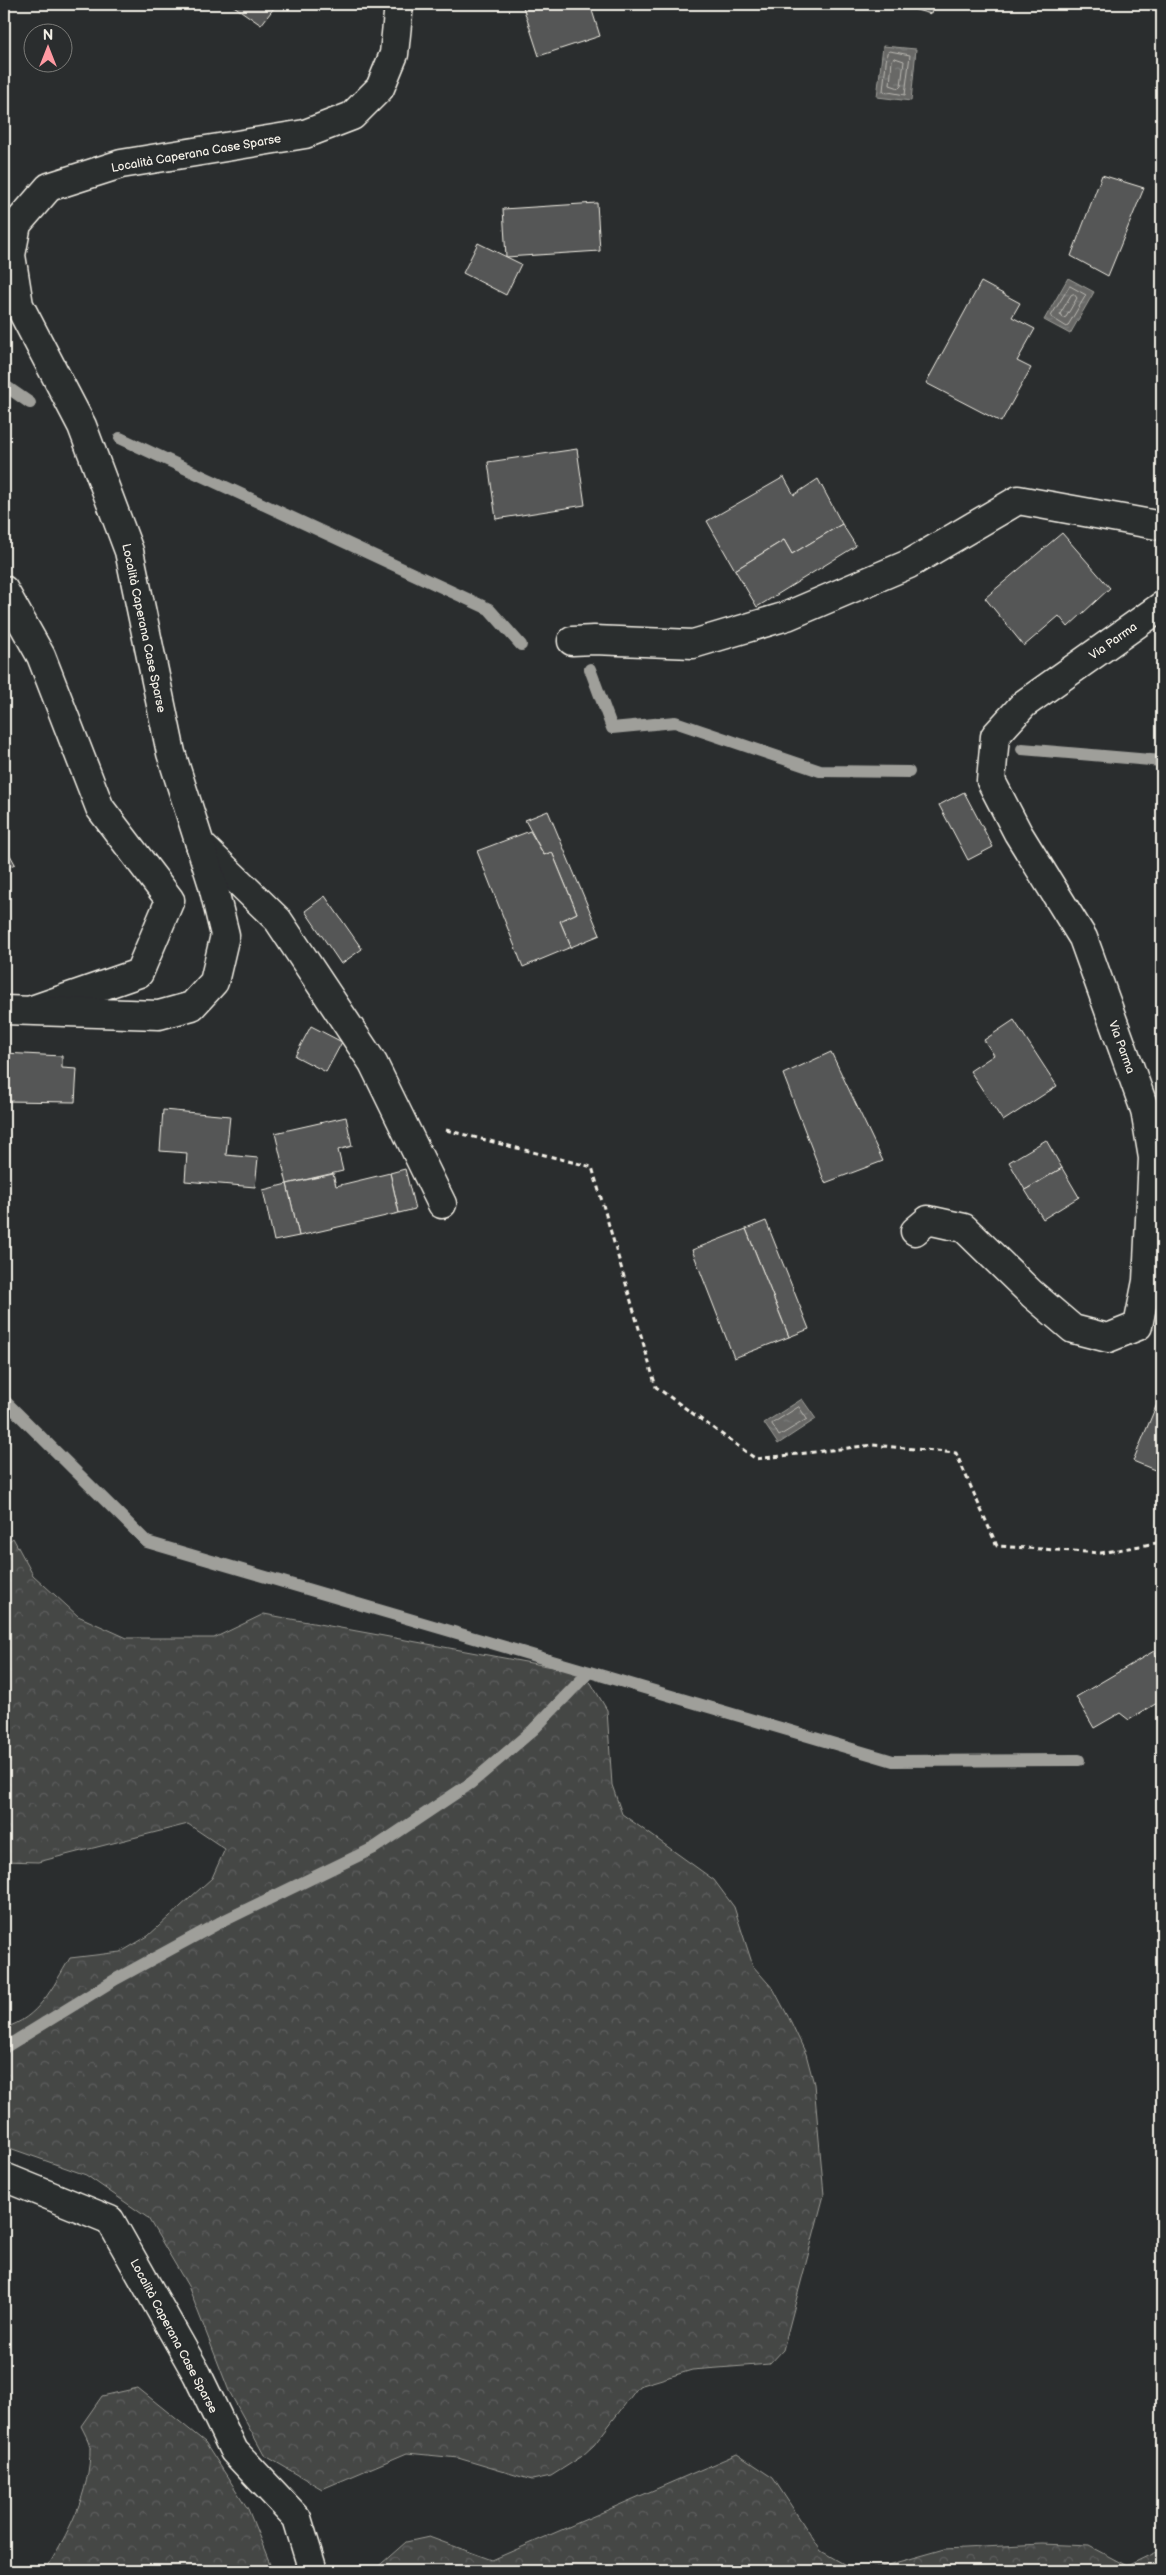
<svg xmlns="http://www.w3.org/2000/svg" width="1166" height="2575" font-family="'Balsamiq Sans',sans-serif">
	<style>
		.forest { fill: url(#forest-crowns); stroke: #9c9c96 }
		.water { fill: url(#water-ripples); stroke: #9f9f9a }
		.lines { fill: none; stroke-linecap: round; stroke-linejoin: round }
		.shore { stroke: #bcbab4; stroke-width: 1 }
		.stream { stroke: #9f9f9a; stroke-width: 12 }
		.building { fill: #555756; stroke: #f4f1e8 }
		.street-casing { stroke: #f4f1e8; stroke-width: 31 }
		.secondary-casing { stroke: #f4f1e8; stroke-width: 31 }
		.path { stroke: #f4f1e8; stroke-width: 3; stroke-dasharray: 5 4; stroke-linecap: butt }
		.street { stroke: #2a2d2e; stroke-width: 28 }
		.secondary { stroke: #2a2d2e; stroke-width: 28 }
		.labels { text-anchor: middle; stroke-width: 4; stroke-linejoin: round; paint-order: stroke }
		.street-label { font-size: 12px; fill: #f4f1e8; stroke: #2a2d2e }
	</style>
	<defs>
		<pattern id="forest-crowns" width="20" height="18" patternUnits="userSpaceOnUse" patternTransform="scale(1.25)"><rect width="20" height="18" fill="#444645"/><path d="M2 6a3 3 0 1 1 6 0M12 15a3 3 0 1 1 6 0" fill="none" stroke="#606160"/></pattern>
		<pattern id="water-ripples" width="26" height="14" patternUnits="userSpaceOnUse" patternTransform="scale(1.25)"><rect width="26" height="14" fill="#676866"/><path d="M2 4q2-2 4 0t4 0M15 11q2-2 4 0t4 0" fill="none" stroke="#7d7e7c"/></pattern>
	</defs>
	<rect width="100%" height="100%" fill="#2a2d2e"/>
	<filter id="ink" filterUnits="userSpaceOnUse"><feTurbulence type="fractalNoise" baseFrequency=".02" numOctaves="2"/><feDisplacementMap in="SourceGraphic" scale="10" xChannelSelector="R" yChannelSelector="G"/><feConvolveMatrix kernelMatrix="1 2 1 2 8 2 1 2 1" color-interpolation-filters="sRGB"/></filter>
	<g filter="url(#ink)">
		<g class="forest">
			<path d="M13,1538L33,1575L78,1616L127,1638H214L264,1614L580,1672L591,1683L607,1710L612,1785L622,1814L714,1880L734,1907L753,1966L774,1990L791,2022L806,2054L814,2084L824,2195L783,2350L770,2364L692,2370L639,2386L594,2445L581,2457L551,2476L532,2480L458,2458L407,2453L322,2489L264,2455L229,2391L188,2286L148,2218L86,2175L4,2146V2028C39,2018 52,1988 70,1958L121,1952L148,1936L212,1878L225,1849L188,1824L38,1862L4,1861V1545Z"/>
			<path d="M138,2388L205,2442L248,2509L273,2571H45C67,2535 91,2492 90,2447C89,2441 84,2432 81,2426L102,2396Z"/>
			<polygon points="737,2454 773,2478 821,2551 856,2571 373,2571 406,2542 429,2537 492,2560"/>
			<polygon points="1041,2544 1089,2546 1127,2566 1162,2549 1162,2571 867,2571 945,2549"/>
		</g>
		<g class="water">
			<polygon points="883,46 916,49 911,101 877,97"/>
			<polygon points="1068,278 1094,292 1070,334 1044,320"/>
			<polygon points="802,1399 816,1419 778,1444 764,1423"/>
		</g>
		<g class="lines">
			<g class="shore">
				<polygon points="890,51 910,55 905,95 883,91 887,53"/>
				<polygon points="895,58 904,61 901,86 899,88 890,85 892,60"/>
				<polygon points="1070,286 1086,295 1067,327 1051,317"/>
				<polygon points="1074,294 1077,298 1066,317 1063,318 1060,314 1071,295"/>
				<polygon points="799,1407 807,1419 779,1436 772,1424"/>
			</g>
			<g class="stream">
				<polyline points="4,385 30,403"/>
				<polyline points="120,438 489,609 521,645"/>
				<polyline points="590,669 612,728 675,722 820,771 909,772"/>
				<polyline points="1022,749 1162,761"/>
				<polyline points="4,1400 147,1542 893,1761 1079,1760"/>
				<polyline points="4,2048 116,1979 219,1923 374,1848 471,1783 533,1730 589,1672"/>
			</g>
		</g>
		<g class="building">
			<polygon points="231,4 277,4 261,25"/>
			<polygon points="522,4 590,4 600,36 539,56"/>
			<polygon points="894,4 934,4 931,14"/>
			<polygon points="1102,175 1144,188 1108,276 1071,256"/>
			<polygon points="597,203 600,251 506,257 503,209"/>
			<polygon points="478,243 521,264 506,295 463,273"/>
			<polygon points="981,282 1020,303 1012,317 1035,329 1017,361 1031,368 1001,422 926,383"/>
			<polygon points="577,449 585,505 496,519 488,462"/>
			<polygon points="784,477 794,495 818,479 842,524 792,554 784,540 735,570 707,521"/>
			<polygon points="842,524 856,546 757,607 735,570 784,540 792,554"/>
			<polygon points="1062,533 1110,588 1068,627 1059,616 1024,646 985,598"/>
			<polygon points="964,792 993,847 968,860 939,805"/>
			<polygon points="548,811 600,935 571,947 560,921 577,913 552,852 544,855 525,820"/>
			<polygon points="530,831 544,855 552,852 577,913 560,921 571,947 523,967 477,851"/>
			<polygon points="4,844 15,864 4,869"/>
			<polygon points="325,896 362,949 341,964 305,911"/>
			<polygon points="1014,1020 1057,1086 1003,1121 970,1071 994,1055 984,1040"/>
			<polygon points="311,1026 342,1042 326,1072 295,1056"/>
			<polygon points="831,1052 883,1161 825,1183 783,1074"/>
			<polygon points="4,1053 62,1056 62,1068 77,1069 75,1102 4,1101"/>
			<polygon points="163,1110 230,1116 226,1155 258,1158 255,1187 185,1181 187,1153 160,1151"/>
			<polygon points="346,1117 352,1146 338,1150 343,1171 287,1184 275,1133"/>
			<polygon points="1046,1140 1062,1168 1025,1190 1009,1162"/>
			<polygon points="1062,1168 1079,1197 1043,1219 1025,1190"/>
			<polygon points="405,1169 415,1209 399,1213 390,1173"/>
			<polygon points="390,1173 399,1213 299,1236 287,1184 333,1174 336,1186"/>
			<polygon points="287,1184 299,1236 274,1241 263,1190"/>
			<polygon points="766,1221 809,1329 789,1337 746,1229"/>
			<polygon points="746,1229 789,1337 734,1358 692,1250"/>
			<polygon points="1162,1392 1162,1473 1133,1461"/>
			<polygon points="1154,1651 1162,1665 1162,1700 1129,1720 1120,1713 1094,1728 1076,1697"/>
		</g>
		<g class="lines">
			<defs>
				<g id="street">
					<polyline points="4,590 41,656 100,808 170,900 139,973 32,1010"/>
					<polyline points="572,641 594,640 693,644 787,616 909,564 1018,500 1162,526"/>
					<polyline points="200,844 278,920 373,1063 442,1204"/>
					<polyline points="915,1231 928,1220 964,1228 1032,1294 1073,1329 1108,1338 1138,1326 1147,1281 1153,1158 1145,1110 1083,938 1018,833 991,781 995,736 1024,704 1162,606"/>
				</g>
				<g id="secondary">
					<polyline points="4,1010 159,1015 192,1006 214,982 225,935 212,882 171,753 129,551 82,426 19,305 11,255 17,224 49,187 121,164 305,134 352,116 380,88 394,54 399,4"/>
					<polyline points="4,2177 110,2220 197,2374 234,2451 297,2518 313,2571"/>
				</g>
			</defs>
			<use href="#street" class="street-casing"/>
			<use href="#secondary" class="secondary-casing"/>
			<polyline class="path" points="446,1130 592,1167 656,1387 756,1459 873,1445 956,1453 997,1546 1101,1553 1162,1542"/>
			<use href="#street" class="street"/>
			<use href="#secondary" class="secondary"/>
		</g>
	</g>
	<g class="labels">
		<g class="street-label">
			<text transform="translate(196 153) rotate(-10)" y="4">Località Caperana Case Sparse</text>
			<text transform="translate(144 628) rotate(78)" y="4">Località Caperana Case Sparse</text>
			<text transform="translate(1113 641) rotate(-35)" y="4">Via Parma</text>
			<text transform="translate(1122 1047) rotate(70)" y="4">Via Parma</text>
			<text transform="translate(174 2336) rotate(62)" y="4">Località Caperana Case Sparse</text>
		</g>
	</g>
	<rect width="1166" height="2575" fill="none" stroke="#2a2d2e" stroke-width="20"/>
	<rect x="10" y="10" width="1146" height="2555" fill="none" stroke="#f4f1e8" stroke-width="2" filter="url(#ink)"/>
	<g transform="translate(48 48)"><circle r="24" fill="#2a2d2e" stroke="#7b7b78"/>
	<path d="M0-4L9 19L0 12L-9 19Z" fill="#ff9aa2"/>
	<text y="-8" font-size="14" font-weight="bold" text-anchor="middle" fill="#f4f1e8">N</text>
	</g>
</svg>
